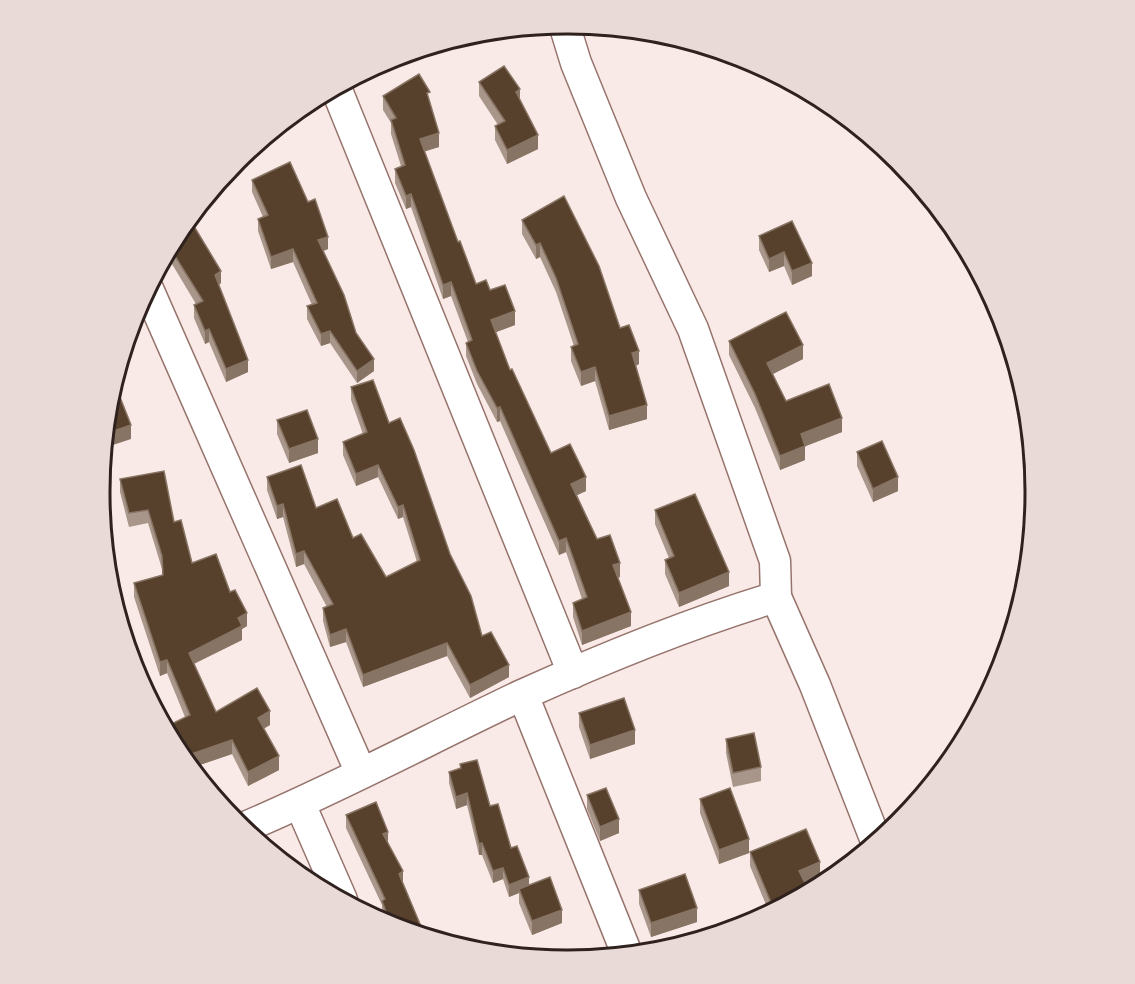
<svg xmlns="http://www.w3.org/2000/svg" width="1135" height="984" font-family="Barlow,sans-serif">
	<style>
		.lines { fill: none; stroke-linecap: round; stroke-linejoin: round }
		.minor-casing { stroke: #96746d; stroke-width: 33 }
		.minor { stroke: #fff; stroke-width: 30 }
		.wall { fill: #a8968a }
		.shaded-wall { fill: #887464 }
		.building { fill: #57412c; stroke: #887464; stroke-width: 1.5 }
		.rim { fill: none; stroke: #2f211e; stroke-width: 3 }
	</style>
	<rect width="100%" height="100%" fill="#faeae7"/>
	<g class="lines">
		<defs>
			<g id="minor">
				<polyline points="336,88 573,673"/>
				<polyline points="148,289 361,773"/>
				<polyline points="776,597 815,685 876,841"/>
				<polyline points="523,695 627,954"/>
				<polyline points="300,804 342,900"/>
				<path d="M243,828C338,788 429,739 522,695C604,658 690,623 776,597L775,561L693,329L631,198L576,63L564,24"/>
			</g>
		</defs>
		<use href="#minor" class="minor-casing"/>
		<use href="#minor" class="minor"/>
	</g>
	<g class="wall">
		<polygon points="479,82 520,100 538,149 507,164 495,140 495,126 498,125 479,96"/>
		<polygon points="383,96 430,102 439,147 424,151 458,242 476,284 490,290 515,325 496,332 510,370 551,453 586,491 577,495 597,539 620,577 617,578 631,626 582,645 573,617 573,603 582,599 566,552 559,555 500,421 497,422 477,384 466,356 466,343 468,342 451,296 443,299 411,207 406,209 395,183 395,169 401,166 391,134 391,123 383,110"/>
		<polygon points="252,180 328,249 323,251 356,333 374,371 357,383 330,343 321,346 307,319 307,306 312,305 293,262 271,269 258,231 258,219 263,217 252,192"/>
		<polygon points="522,220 620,328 639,364 636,366 647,419 609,430 595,381 581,386 571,361 571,347 574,346 556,292 540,257 536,259 522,234"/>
		<polygon points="792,221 812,276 792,285 784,266 769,272 759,250 759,236"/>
		<polygon points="179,232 221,283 219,285 248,372 226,382 209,342 205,344 194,318 194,305 196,304 166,254"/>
		<polygon points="729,341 803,359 772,374 786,401 842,432 805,446 805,460 780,470 755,408 729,355"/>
		<polygon points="351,387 389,423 450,554 482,636 509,677 470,698 447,656 363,687 346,642 330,647 323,621 323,608 327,607 304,564 296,567 283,517 277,519 267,490 267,477 316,508 353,538 386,577 417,562 403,517 398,519 378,477 356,486 343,455 343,442 363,434 351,400"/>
		<polygon points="277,420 318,453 289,463 277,434"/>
		<polygon points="857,452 898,491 873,502 857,466"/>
		<polygon points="120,479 174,522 192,563 230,592 247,626 242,629 242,640 194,664 216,712 270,725 264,728 279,770 248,786 232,754 191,768 178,752 185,717 167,673 160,676 134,597 134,583 162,575 162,569 148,523 129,527 120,492"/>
		<polygon points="655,510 729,586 679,607 665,574 665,560 669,558 655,524"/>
		<polygon points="579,713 635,744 590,759 579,727"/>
		<polygon points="726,739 761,767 761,781 733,787 726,753"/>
		<polygon points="460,764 490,806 529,885 562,923 532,935 519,903 519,893 509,897 503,879 493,883 482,855 479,855 467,805 456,809 449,783 449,772 460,769"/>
		<polygon points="587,795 619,833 600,841 587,809"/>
		<polygon points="700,799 749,853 719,864 700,813"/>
		<polygon points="346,815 388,842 403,885 425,936 385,922 382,914 382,905 346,828"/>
		<polygon points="750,852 820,876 805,882 809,891 769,912 750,866"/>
		<polygon points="639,890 697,922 651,937 639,904"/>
	</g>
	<g class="shaded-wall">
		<polygon points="520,89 520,103 516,92"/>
		<polygon points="439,133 439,147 420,153 420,139"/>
		<polygon points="538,135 538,149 507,164 507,150"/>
		<polygon points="411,194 411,207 406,209 406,196"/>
		<polygon points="328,237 328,249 318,253 318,240"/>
		<polygon points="540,243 540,257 536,259 536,245"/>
		<polygon points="293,249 293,262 271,269 271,257"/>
		<polygon points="784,252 784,266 769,272 769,259"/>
		<polygon points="812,263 812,276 792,285 792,271"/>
		<polygon points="221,271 221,283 215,287 215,275"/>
		<polygon points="451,282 451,296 443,299 443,285"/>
		<polygon points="515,311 515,325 491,334 491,320"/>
		<polygon points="209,329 209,342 205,344 205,331"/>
		<polygon points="330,331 330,343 321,346 321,334"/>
		<polygon points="803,345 803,359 767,377 767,363"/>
		<polygon points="639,351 639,364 632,367 632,353"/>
		<polygon points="374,359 374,371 357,383 357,371"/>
		<polygon points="248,360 248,372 226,382 226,369"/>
		<polygon points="595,367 595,381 581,386 581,372"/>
		<polygon points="647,405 647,419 609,430 609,416"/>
		<polygon points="500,407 500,421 497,422 497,408"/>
		<polygon points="842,418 842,432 801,448 801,434"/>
		<polygon points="131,425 131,439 104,448 105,434"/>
		<polygon points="318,439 318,453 289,463 289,449"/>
		<polygon points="805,446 805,460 780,470 780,456"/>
		<polygon points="378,465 378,477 356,486 356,474"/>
		<polygon points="586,477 586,491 571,498 571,484"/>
		<polygon points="898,477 898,491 873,502 873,489"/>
		<polygon points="283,504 283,517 277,519 277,506"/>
		<polygon points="403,505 403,517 398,519 398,507"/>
		<polygon points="566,538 566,552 559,555 559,541"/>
		<polygon points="304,551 304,564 296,567 296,554"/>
		<polygon points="620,563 620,577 613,579 613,565"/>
		<polygon points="729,572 729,586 679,607 679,593"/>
		<polygon points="631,612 631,626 582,645 582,631"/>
		<polygon points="247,613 247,626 242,629 242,640 189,666 189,653 238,618"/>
		<polygon points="346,629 346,642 330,647 330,635"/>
		<polygon points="447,643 447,656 363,687 363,675"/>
		<polygon points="167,660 167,673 160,676 160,662"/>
		<polygon points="509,665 509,677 470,698 470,685"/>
		<polygon points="270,711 270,725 258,732 258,718"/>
		<polygon points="635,730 635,744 590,759 590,745"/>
		<polygon points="232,740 232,754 191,768 183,757"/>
		<polygon points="279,756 279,770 248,786 248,772"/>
		<polygon points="467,793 467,805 456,809 456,797"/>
		<polygon points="619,819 619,833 600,841 600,827"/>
		<polygon points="388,832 388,845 383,834"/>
		<polygon points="749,839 749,853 719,864 719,850"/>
		<polygon points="482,843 482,855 479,855 479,844"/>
		<polygon points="820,862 820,876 799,884 799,871"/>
		<polygon points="503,868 503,879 493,883 493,871"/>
		<polygon points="403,871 403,885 399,874"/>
		<polygon points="529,877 529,889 519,889 519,893 509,897 509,885"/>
		<polygon points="697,908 697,922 651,937 651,923"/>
		<polygon points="562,910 562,923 532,935 532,921"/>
	</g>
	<g class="building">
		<polygon points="504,66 520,89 516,92 538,135 507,150 495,126 505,121 479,82"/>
		<polygon points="419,74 430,92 427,93 439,133 420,139 458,242 460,241 476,284 486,280 490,290 505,285 515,311 491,320 510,370 512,369 551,453 570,444 586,477 571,484 597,539 610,535 620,563 613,565 631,612 582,631 573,603 587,597 566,538 559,541 500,407 497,408 477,371 466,343 472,340 451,282 443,285 411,194 406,196 395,169 405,165 391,120 396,118 383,96"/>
		<polygon points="290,162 308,202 315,199 328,237 318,240 344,295 356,333 374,359 357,371 330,331 321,334 307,306 317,303 293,249 271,257 258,219 268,215 252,180"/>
		<polygon points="564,196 599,266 620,328 629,325 639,351 632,353 647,405 609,416 595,367 581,372 571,347 578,344 556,278 540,243 536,245 522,220"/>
		<polygon points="189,218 221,271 215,275 248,360 226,369 209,329 205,331 194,305 203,301 170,248 179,232"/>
		<polygon points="792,221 812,263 792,271 784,252 769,259 759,236"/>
		<polygon points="786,312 803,345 767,363 786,401 829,384 842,418 801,434 805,446 780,456 755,394 729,341"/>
		<polygon points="373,380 389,423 400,418 414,450 450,554 471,596 482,636 491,632 509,665 470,685 447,643 363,675 346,629 330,635 323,608 333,604 304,551 296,554 283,504 277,506 267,477 301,465 316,508 337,499 353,538 361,534 386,577 420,560 403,505 398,507 378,465 356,474 343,442 367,432 351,387"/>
		<polygon points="114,382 131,425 105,434 109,400"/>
		<polygon points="307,410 318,439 289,449 277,420"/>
		<polygon points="882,441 898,477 873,489 857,452"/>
		<polygon points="164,471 174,522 181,520 192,563 216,554 230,592 235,590 247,613 238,618 242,626 189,653 216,712 257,688 270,711 258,718 279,756 248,772 232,740 183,757 178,752 165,727 190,715 167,660 160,662 134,583 163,575 162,556 148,510 129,513 120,479"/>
		<polygon points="695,494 729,572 679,593 665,560 674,556 655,510"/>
		<polygon points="624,698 635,730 590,745 579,713"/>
		<polygon points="754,733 761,767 733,773 726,739"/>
		<polygon points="477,760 490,806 498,804 511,848 517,846 529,877 509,885 503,868 493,871 482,843 479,844 467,793 456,797 449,772 461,768 460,764"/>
		<polygon points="606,788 619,819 600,827 587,795"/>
		<polygon points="730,788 749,839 719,850 700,799"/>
		<polygon points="376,802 388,832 383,834 403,871 399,874 425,936 391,925 382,901 385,899 346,815"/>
		<polygon points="806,829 820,862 799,871 809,891 774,910 750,852"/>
		<polygon points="685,874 697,908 651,923 639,890"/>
		<polygon points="550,877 562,910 532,921 519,889"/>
	</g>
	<path d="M0 0H1135V984H0ZM567 34H568A457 457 0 0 1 1025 491V493A457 457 0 0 1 568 950H567A457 457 0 0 1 110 493V491A457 457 0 0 1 567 34Z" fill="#eadad7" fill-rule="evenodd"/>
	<path class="rim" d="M567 34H568A457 457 0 0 1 1025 491V493A457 457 0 0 1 568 950H567A457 457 0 0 1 110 493V491A457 457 0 0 1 567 34Z"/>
</svg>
